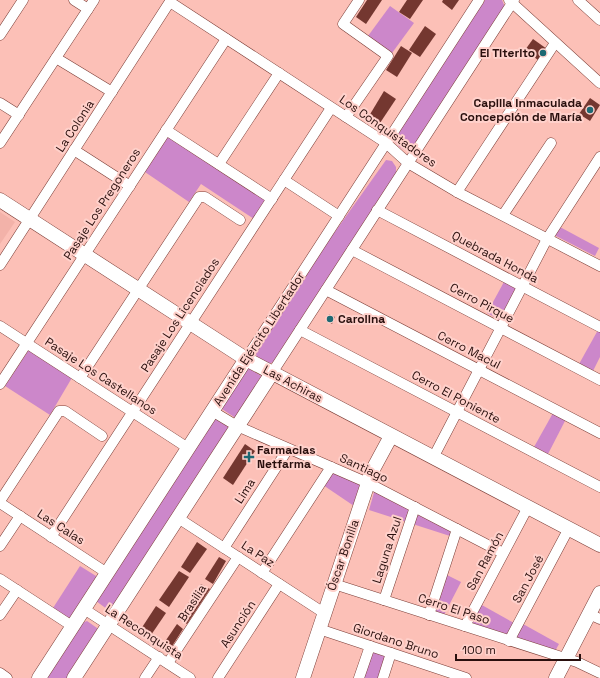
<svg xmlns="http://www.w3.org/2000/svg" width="600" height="678" font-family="'Space Grotesk',sans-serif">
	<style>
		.built { fill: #f3b2a9 }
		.green { fill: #cc87ca }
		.building { fill: #743730 }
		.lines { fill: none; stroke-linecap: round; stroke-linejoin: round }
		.street-casing { stroke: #7b3d36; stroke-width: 11 }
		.secondary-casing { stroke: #7b3d36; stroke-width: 15 }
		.street { stroke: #fff; stroke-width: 10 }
		.secondary { stroke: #fff; stroke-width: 14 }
		.poi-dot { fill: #1e6973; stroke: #ffd1cb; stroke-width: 1.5 }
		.labels { text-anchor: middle; stroke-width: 4; stroke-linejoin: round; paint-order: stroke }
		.poi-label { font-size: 12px; font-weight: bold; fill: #290f0d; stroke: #ffd1cb; text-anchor: end }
		.street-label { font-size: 12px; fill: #290f0d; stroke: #ffd1cb }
	</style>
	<rect width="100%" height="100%" fill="#fcc0b7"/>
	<polygon class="built" points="0,212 15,222 0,244"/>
	<g class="green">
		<path d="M485,0H502L505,7L413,151C404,150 397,148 394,139Z"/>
		<polygon points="390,6 414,23 392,53 368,36"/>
		<polygon points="167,133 267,198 254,219 201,184 189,202 142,170"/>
		<polygon points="386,160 392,161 396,167 396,175 275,361 269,364 257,358 256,354 327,243"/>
		<polygon points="560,227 599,248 595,256 556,236 555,234"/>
		<polygon points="505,280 516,288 500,320 487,313"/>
		<polygon points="598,330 600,331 600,357 593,371 579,364"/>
		<polygon points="30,348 73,376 50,415 5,386"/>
		<polygon points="247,367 263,377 237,419 222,409"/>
		<polygon points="553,413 566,419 548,454 534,447"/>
		<polygon points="213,417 232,428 111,612 96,601"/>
		<polygon points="332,471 360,485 354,506 323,485"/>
		<polygon points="375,489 452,530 450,536 369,510"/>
		<polygon points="80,566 96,576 98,580 73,621 53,608"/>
		<polygon points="447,575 461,582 444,615 434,612"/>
		<polygon points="480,604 514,623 508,636 470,624"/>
		<polygon points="87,621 97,628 97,636 70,678 45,678 80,624"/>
		<polygon points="523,624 559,644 554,653 515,639"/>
		<polygon points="372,652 385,654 387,658 380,678 363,678"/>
	</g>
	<g class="building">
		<polygon points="367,0 382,0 366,24 356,17"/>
		<polygon points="407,0 423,0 410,19 399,12"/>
		<polygon points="443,0 459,0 452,10 442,2"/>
		<polygon points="425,26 436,34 420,57 409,50"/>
		<polygon points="533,39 547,49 538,60 525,50"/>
		<polygon points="401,46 412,53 397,77 386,70"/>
		<polygon points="384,91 396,99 380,123 369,116"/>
		<polygon points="590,98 600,105 590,121 579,114"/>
		<polygon points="329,314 335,317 332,324 326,321"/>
		<polygon points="245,444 255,451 233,485 223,478"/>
		<polygon points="197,542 207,549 190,573 181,567"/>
		<polygon points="219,557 226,561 213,584 205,579"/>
		<polygon points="179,571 189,577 169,607 159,600"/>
		<polygon points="201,584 210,589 187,624 178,619"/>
		<polygon points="156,606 166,613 149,638 139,632"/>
		<polygon points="177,624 183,629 169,651 162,646"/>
	</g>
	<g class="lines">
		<defs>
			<g id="street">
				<polyline points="74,0 88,9"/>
				<polyline points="509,0 600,83"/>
				<polyline points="578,0 600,20"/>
				<polyline points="170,2 386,143 408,163 457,192 600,266"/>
				<polyline points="0,35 23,0"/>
				<polyline points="56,58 112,92"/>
				<polyline points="0,103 19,115"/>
				<polyline points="346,117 388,56 343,24 359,0"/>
				<polyline points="166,130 272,199"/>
				<polyline points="0,143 94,0"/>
				<polyline points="74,150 130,186"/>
				<polyline points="219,164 279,73"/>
				<polyline points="284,180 339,216"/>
				<polyline points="457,192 555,43"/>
				<polyline points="377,210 600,327"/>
				<polyline points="503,215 551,143"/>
				<polyline points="352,250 600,380"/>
				<polyline points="0,265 171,0"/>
				<polyline points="326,290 600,433"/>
				<polyline points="0,326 188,448"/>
				<polyline points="300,330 600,487"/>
				<polyline points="246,359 479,0"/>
				<polyline points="272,373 514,0"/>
				<polyline points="80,378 199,197 205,197 240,220"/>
				<polyline points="0,384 226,39"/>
				<polyline points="212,411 237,426 368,483 503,553"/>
				<polyline points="433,458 547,239 600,157"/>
				<polyline points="0,501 59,411 65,411 102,436"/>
				<polyline points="0,503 107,573"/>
				<polyline points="178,518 324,613"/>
				<polyline points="51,537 331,108"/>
				<polyline points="0,546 20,516"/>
				<polyline points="224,548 288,449"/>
				<polyline points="262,573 331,467"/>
				<polyline points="0,579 72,626"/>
				<polyline points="334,584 577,662 600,673"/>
				<polyline points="384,600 415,507"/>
				<polyline points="84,609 190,678"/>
				<polyline points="589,614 600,619"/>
				<polyline points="0,615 17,590"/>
				<polyline points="429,615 457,529"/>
				<polyline points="465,626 528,507"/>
				<polyline points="319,629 466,678"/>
				<polyline points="509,641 569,528"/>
				<polyline points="168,663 238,557"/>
				<polyline points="0,673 7,678"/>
				<polyline points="145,678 159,657"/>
				<polyline points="218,678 279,584"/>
				<polyline points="359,678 370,646"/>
				<polyline points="383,678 391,653"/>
			</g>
			<g id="secondary">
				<polyline points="0,200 246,359 600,545"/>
				<polyline points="39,678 246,359"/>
				<polyline points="74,678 272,373"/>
				<polyline points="303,678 368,483 371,473 391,436"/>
				<polyline points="556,678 600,593"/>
			</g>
		</defs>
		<use href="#street" class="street-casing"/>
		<use href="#secondary" class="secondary-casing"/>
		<use href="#street" class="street"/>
		<use href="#secondary" class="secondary"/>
	</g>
	<g class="poi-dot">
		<circle cx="543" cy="53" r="4"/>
		<circle cx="590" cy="110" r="4"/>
		<circle cx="330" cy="319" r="4"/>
		<path d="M247 451h4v4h4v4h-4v4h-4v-4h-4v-4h4z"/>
	</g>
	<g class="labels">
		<g class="poi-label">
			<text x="535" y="57">El Titerito</text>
			<text x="582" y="107">Capilla Inmaculada<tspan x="582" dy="14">Concepción de María</tspan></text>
			<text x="338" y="323" text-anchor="start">Carolina</text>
			<text x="257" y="454" text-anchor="start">Farmacias<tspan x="257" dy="14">Netfarma</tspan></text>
		</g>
		<g class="street-label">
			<text transform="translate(75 126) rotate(-57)" y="4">La Colonia</text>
			<text transform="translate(388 131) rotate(35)" y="4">Los Conquistadores</text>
			<text transform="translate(102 204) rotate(-57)" y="4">Pasaje Los Pregoneros</text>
			<text transform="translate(495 257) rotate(28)" y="4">Quebrada Honda</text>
			<text transform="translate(482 303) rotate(28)" y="4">Cerro Pirque</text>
			<text transform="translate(180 315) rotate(-57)" y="4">Pasaje Los Licenciados</text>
			<text transform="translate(259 339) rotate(-57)" y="4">Avenida Ejército Libertador</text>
			<text transform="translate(469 350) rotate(27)" y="4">Cerro Macul</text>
			<text transform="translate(101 376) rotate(33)" y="4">Pasaje Los Castellanos</text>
			<text transform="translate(293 384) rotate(28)" y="4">Las Achiras</text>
			<text transform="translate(456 397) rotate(28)" y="4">Cerro El Poniente</text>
			<text transform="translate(364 468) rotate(25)" y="4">Santiago</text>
			<text transform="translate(245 491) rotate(-57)" y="4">Lima</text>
			<text transform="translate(61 527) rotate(33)" y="4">Las Calas</text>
			<text transform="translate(387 550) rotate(-72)" y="4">Laguna Azul</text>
			<text transform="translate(258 554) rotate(33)" y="4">La Paz</text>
			<text transform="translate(343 555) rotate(-71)" y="4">Óscar Bonilla</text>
			<text transform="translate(485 561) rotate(-62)" y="4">San Ramón</text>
			<text transform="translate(528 579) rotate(-62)" y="4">San José</text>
			<text transform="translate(192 603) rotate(-57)" y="4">Brasilia</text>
			<text transform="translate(454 609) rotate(18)" y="4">Cerro El Paso</text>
			<text transform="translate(238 624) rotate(-57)" y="4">Asunción</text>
			<text transform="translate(144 632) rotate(33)" y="4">La Reconquista</text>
			<text transform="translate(396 641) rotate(18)" y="4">Giordano Bruno</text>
		</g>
	</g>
	<path d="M456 654v6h124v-6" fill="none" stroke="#290f0d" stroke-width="2"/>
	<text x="462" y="654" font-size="12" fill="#290f0d" stroke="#ffd1cb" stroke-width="3" paint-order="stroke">100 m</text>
</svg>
